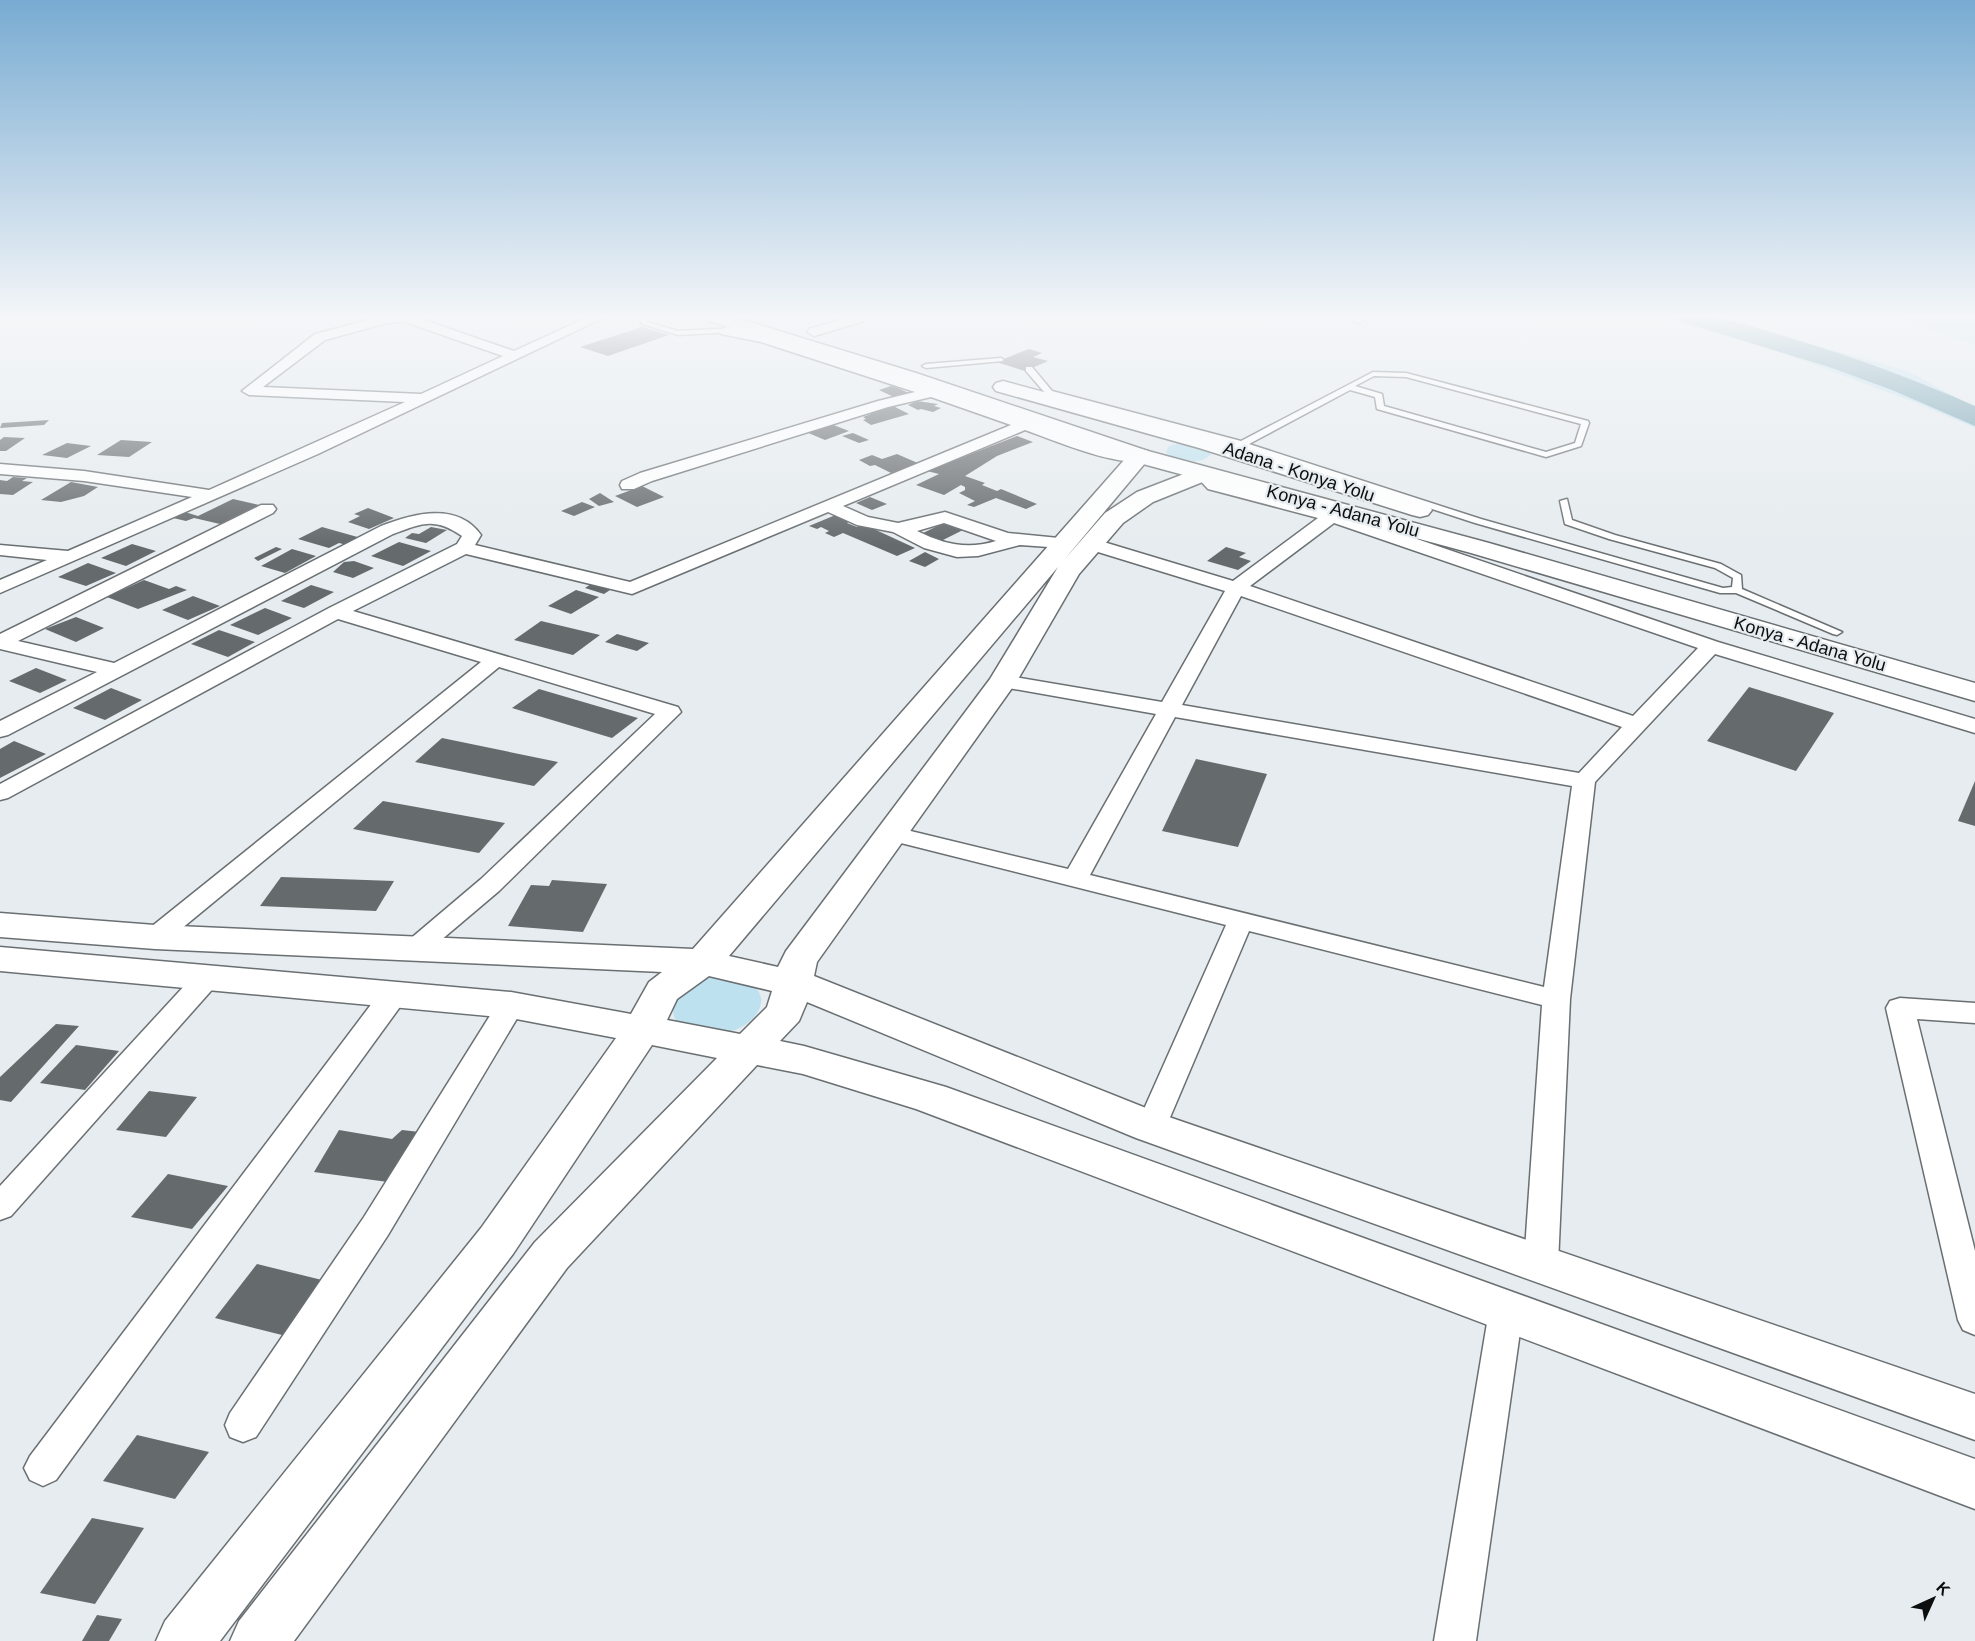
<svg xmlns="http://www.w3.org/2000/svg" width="1975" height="1641" font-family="Arial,sans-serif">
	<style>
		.green { fill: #bee1ef }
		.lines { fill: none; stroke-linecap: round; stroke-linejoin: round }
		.river { fill: #709eb0; fill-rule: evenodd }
		.building { fill: #656a6d }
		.service-casing { stroke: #6a6f72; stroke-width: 3 }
		.minor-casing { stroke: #6a6f72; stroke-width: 3 }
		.secondary-casing { stroke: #6a6f72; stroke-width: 3 }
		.trunk-casing { stroke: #6a6f72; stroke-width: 3 }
		.service { fill: #fff; fill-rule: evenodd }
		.minor { fill: #fff; fill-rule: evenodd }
		.secondary { fill: #fff; fill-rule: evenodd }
		.trunk { fill: #fff; fill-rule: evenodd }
		.labels { text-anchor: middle; stroke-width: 4.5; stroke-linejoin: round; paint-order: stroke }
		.far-street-label { font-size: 18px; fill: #0c0e0f; stroke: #e6ecef }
	</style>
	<rect width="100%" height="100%" fill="#e6ecef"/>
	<g class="green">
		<polygon points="1662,317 1711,317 1908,371 1975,408 1975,428 1917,403 1785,354"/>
		<polygon points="1898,317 1975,317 1975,346"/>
		<path d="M1180,443L1210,450L1212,453C1203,466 1175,463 1166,452L1169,446Z"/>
		<path d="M715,975C726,977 741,978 751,983C756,986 760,993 761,998C763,1015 743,1029 728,1032C721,1034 712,1031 705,1031C684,1028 671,1027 673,1002L701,978Z"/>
	</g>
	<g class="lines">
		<path class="river" d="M1678,317C1720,314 1750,326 1790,338C1854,357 1914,379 1975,406V426L1892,390L1829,367L1682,322Z"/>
	</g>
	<g class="building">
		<polygon points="642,327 669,335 608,356 580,347"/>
		<polygon points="1029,349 1042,353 1033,357 1048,361 1025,371 996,362"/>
		<polygon points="891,386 898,388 911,394 898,399 879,390"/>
		<polygon points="917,401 938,404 934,406 941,408 933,412 921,409 918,410 908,405"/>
		<polygon points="891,405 909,414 871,425 863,420 866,419 863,417 871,414 867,412"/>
		<polygon points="49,420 44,425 0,428 2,423"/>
		<polygon points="831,424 849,431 825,440 806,432"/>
		<polygon points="853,433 869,440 859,443 842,436"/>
		<polygon points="1017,436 1033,442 997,456 965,476 985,483 982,485 997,491 1001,489 1037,504 1026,509 996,498 974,507 967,505 975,501 959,493 965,490 965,487 961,485 944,495 916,485 939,474 927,471"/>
		<polygon points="4,437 25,438 6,451 0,451 0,440"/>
		<polygon points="121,440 152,442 129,457 97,455"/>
		<polygon points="67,443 91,446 67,458 42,455"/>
		<polygon points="897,454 920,464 900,473 891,473 875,465 870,466 859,460 872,455 882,459"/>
		<polygon points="13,477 27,478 22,481 33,482 13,495 0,494 0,480 7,481"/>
		<polygon points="71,482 98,487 84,496 61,502 41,500"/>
		<polygon points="642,486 664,497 637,507 615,496"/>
		<polygon points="600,493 614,502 599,506 589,499"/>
		<polygon points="870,497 887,504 872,510 856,503"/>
		<polygon points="233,499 259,505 220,524 194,518 186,521 173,518 185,512 198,516"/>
		<polygon points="582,502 595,507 574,516 561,511"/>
		<polygon points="368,508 394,518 369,529 348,522 360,516 354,514"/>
		<polygon points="838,514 852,520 847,523 857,527 863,524 915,548 897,556 843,533 834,537 825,533 829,531 821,527 817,529 809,526"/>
		<polygon points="950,520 969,527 941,541 923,533"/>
		<polygon points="322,527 361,538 347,545 339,543 329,548 298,539"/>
		<polygon points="431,527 447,530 426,543 405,538 412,533 419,534"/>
		<polygon points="399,542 431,551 403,566 371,556"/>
		<polygon points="132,544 156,551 126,566 101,558"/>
		<polygon points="276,547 282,549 258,561 254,558"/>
		<polygon points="1226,547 1246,553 1239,557 1251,561 1238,570 1207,561"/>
		<polygon points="292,549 316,556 285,573 261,566"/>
		<polygon points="925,552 939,559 925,567 909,561"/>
		<polygon points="354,561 374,568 353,578 333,572 344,562"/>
		<polygon points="88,563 116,573 86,586 58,577"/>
		<polygon points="144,580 169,589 176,586 187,590 138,609 107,597"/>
		<polygon points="591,584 610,590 604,594 585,588"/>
		<polygon points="311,585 334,592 304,608 281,601"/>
		<polygon points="576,590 599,597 571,614 548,606"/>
		<polygon points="193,596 220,606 188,620 162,610"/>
		<polygon points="265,608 292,618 258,635 230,625"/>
		<polygon points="76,617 104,628 76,642 45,629"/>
		<polygon points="541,621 600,635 573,655 514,640"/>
		<polygon points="219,630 255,642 228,657 191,644"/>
		<polygon points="617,634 649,643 637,651 605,642"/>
		<polygon points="36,668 67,680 40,693 9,681"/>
		<polygon points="1749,687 1834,713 1796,771 1707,741"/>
		<polygon points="111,688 142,700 105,720 73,708"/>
		<polygon points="539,689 638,718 612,738 512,708"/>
		<polygon points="442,738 558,762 534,786 415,762"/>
		<polygon points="14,741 46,754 0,778 0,749"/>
		<polygon points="1196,759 1267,774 1238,847 1162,831"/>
		<polygon points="1975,781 1975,826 1958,821"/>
		<polygon points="383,801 505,823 479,853 353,829"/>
		<polygon points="281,877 394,881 376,911 260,906"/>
		<polygon points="552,880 607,884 583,932 508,926 531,885 549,886"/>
		<polygon points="56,1024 79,1026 11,1102 0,1100 0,1077"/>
		<polygon points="76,1045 119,1051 85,1090 40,1083"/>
		<polygon points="149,1091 197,1097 166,1137 116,1130"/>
		<polygon points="339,1130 392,1139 402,1130 420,1132 388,1182 314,1172"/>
		<polygon points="168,1174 228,1186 192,1229 131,1217"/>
		<polygon points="257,1264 322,1280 282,1335 215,1318"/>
		<polygon points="137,1435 209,1452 175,1499 103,1481"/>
		<polygon points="92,1518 144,1528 95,1604 40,1593"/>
		<polygon points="97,1615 122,1619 109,1641 82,1641"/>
	</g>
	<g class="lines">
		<defs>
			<g id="service">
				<polygon points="641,317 647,317 647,322 678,331 735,328 738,330 735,332 678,335 642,324 639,319"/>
				<polygon points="1001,358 1003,359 1003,361 926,368 922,366 926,364"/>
				<path d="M1026,367H1032L1052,391L1241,441L1373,372L1406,373L1588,421L1589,423L1581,446L1546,457L1377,409L1375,397L1350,390L1249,444L1481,519L1723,588L1732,587L1733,578L1715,568L1609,539L1565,524L1560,501L1567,499L1572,520L1615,535L1721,564L1741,575L1742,589L1842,632L1837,635L1833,634L1736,593H1720L1475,523L1239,446L1058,397V401H1052L1026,371ZM1374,376L1406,377L1581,424L1575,443L1546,452L1384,406L1382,394L1355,386Z"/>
			</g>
			<g id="minor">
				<path d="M380,317H415L514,351L588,317H605L318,454L0,593V580L47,560L0,555V545L68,551L192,497L84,481L0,474V464L84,471L209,490L405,402L249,395L242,391L315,334ZM405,322L503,356L421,394L263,387L325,340L387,323Z"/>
				<polygon points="850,317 870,317 868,320 814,336 807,332 809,329"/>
				<polygon points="1353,317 1365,317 1366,319 1359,323 1354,322"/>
				<path d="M726,327L769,336L937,389L1111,449L1140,451L1148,456C1133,475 1046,437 1025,430L843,506L868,517L898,523L945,512L1008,533L1069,539L1072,543L1069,547L1063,548L1020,545L978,556L957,557L924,548L893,532L857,525L828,512L632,594L466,554L353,611L678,707L681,712L499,891L421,957L412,960L403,957L399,951L403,945L481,879L655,714L499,667L164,943L155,946L146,943L142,937L146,931L481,662L338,619L8,798L0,800V784L329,608L457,544L462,536C435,517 422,523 393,534L8,735L0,737V721L97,672L0,649V634L261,505H273L276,509L273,513L18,641L114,663L381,526C412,514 457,501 481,535L475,545L630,582L1011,425L931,397L888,407L652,481L634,489H622L620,485L622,481L640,473L878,401L915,392L761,342L721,334L719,331ZM944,523L996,541C966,550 944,544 917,531Z"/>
				<path d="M1202,469L1208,470L1220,481L1338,512L1718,642L1975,719V733L1715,654L1595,782L1570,999L1558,1264L1553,1274L1541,1278L1529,1274L1524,1264L1542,1005L1249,931L1166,1127L1162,1135L1151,1138L1140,1135L1136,1127L1226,925L881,838L878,833L881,828L890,826L1068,869L1156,714L1003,687L996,685L992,681L996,677L1003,675L1162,702L1225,591L1085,548L1082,544L1085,540H1097L1233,581L1318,518L1208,489L1194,474ZM1334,523L1698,648L1633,716L1250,586ZM1241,596L1622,727L1579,773L1182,705ZM1175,717L1572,786L1544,987L1090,875Z"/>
				<polygon points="208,968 218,971 222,977 218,983 11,1216 0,1220 0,1186 198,971"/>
				<polygon points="395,984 405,986 409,993 405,1000 56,1480 43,1486 30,1480 24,1468 30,1456 385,986"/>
				<polygon points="511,995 521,998 525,1005 388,1235 256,1437 243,1442 230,1437 225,1425 230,1413 364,1217 501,998"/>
				<polygon points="1900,998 1975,1003 1975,1023 1917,1019 1975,1251 1975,1335 1963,1330 1958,1320 1886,1008 1890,1001"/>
				<polygon points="1506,1296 1518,1301 1523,1311 1476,1641 1434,1641 1489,1311 1494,1301"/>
			</g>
			<path id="secondary" d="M1140,449L1148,451L1151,456L1064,560L1105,513L1137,492L1202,467L1210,469L1213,474L1210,479L1153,502L1123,523L1079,574L1017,681L817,962L814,976L1166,1116L1975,1394V1440L1136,1138L807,1002L799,1021L780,1041L804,1046L946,1087L1975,1459V1509L916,1109L803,1074L757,1065L567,1268L294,1641H230L239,1621L535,1242L717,1058L652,1045L513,1254L220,1641H156L165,1621L481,1228L616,1038L511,1018L0,971V947L511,992L631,1014L649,982L662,972L155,949L0,937V913L155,925L693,949L1132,451ZM1058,567L990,679L786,951L778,967L729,956ZM709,976L772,991L767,1007L740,1034L667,1020L677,999Z"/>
			<g id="trunk">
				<polygon points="706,317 733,317 916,373 1148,451 1489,543 1975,683 1975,701 1471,553 1132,461 902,381 709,321"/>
				<polygon points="1003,381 1215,438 1428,505 1432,510 1428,515 1420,517 1412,515 1199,448 996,391 993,387 996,383"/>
			</g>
		</defs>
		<use href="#service" class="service-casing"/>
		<use href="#minor" class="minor-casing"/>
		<use href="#secondary" class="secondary-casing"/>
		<use href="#trunk" class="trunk-casing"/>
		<use href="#service" class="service"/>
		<use href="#minor" class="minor"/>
		<use href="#secondary" class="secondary"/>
		<use href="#trunk" class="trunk"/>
	</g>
	<linearGradient id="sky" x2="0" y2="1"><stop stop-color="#78abd2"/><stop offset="0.58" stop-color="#f4f6f8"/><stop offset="1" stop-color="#f4f6f8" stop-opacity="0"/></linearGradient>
	<rect width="1975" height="546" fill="url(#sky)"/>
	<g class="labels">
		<g class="far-street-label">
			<text transform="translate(1299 472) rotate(18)" y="6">Adana - Konya Yolu</text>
			<text transform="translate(1343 511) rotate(15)" y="6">Konya - Adana Yolu</text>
			<text transform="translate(1810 644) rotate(16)" y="6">Konya - Adana Yolu</text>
		</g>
	</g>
	<g transform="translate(1933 1599) rotate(45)" stroke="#e6ecef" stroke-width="4.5" paint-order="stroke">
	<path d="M0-4.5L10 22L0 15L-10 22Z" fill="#0c0e0f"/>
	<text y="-9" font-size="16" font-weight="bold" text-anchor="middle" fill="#0c0e0f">K</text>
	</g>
</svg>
